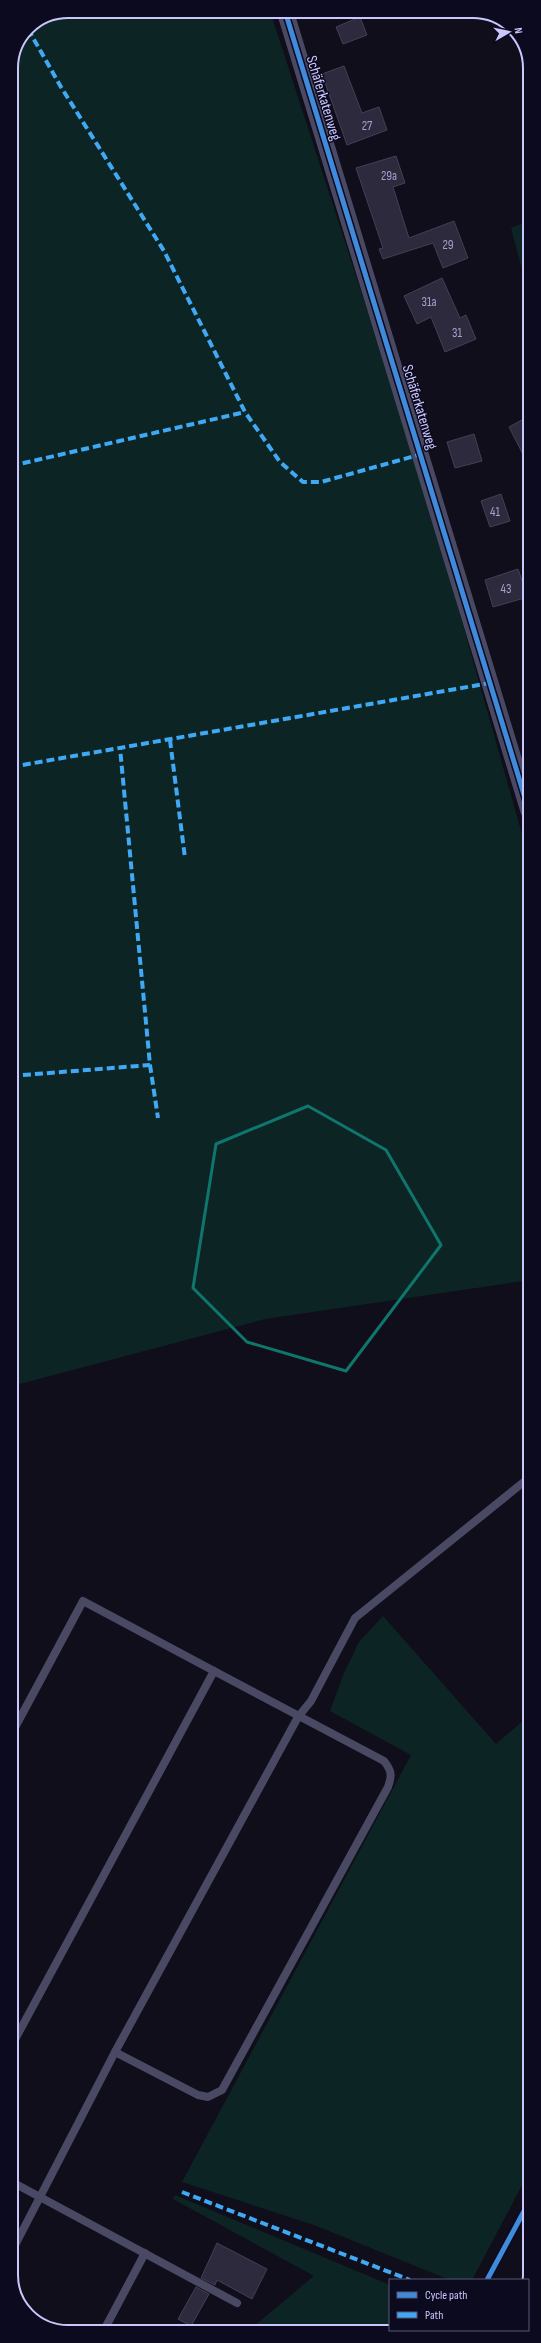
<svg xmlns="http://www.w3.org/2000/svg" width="541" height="2343" font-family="'Sofia Sans Condensed',sans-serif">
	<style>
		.green { fill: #0d2424 }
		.building { fill: #2d2a3d; stroke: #423f59 }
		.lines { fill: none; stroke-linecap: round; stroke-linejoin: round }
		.service { stroke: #494963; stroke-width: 8 }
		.minor { stroke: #494963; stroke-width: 17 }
		.quiet { stroke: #3fa9f5; stroke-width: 4; stroke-dasharray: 8 4; stroke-linecap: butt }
		.cycleway-casing { stroke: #0c0a1e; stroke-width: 8 }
		.cycleway { stroke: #408adc; stroke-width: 5 }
		.marked { fill: none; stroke: #0f766e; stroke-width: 3; stroke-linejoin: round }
		.labels { text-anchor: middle; stroke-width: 3; stroke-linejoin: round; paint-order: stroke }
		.number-label { font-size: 13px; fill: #a3a0ce }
		.street-label { font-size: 15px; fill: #cac7ff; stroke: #0c0a1e }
		.rim { fill: none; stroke: #cac7ff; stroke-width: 2 }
	</style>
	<rect width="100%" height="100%" fill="#100e1a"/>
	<g class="green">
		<polygon points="69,11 270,11 420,473 529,859 530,1280 265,1319 12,1386 11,68 28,28"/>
		<polygon points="529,221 529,295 511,228"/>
		<polygon points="383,1616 496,1744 530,1715 530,2170 472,2280 450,2280 314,2225 182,2182 411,1755 330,1711 344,1673 359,1642"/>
		<polygon points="175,2195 390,2285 390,2330 447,2330 248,2331 314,2276 173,2199"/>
	</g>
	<g class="building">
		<polygon points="360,17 367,35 343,44 336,27"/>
		<polygon points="344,66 362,113 379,107 387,130 347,145 322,74"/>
		<polygon points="396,156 405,183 393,187 409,238 454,221 468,258 443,268 433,243 383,259 379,249 383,248 356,168"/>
		<polygon points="442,278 460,318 466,315 476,339 445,352 431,317 417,324 404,296"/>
		<polygon points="529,416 529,466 509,427"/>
		<polygon points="474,434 482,461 455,468 447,442"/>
		<polygon points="501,494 510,521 490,527 481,501"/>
		<polygon points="518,569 528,597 493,607 485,580"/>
		<polygon points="217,2243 267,2269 252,2299 217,2280 215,2285 201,2278"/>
		<polygon points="196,2287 209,2294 191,2326 178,2319"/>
	</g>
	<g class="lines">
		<g class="service">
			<polyline points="12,1733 83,1601 214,1671"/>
			<path d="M12,2045L214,1671L384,1761C392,1771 392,1776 388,1787L222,2090L208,2097L198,2095L115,2052L298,1717L311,1701L355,1618L530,1477"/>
			<polyline points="12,2182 237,2303"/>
			<polyline points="12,2251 115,2052"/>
			<polyline points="103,2332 145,2253"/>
		</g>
		<polyline class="minor" points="285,11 529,811"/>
		<g class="quiet">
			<polyline points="28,29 61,87 164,251 245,412 280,462 303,482 321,482 422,454"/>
			<polyline points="11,466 245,412"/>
			<polyline points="170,740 185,858"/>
			<polyline points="11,767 490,683"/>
			<polyline points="150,1065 158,1118"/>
			<polyline points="11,1076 150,1065 120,748"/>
			<polyline points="182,2192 410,2280"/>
			<polyline points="460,2331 460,2330"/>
		</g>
		<defs>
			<g id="cycleway">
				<polyline points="285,11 529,811"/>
				<polyline points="487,2280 530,2200"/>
			</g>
		</defs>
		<use href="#cycleway" class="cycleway-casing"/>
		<use href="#cycleway" class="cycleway"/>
	</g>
	<path class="marked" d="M308,1106L386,1150L441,1245L346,1371L247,1342L193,1288L216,1144Z"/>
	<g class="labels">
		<g class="number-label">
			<text x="367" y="130">27</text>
			<text x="389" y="180">29a</text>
			<text x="448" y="249">29</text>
			<text x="429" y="306">31a</text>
			<text x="457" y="337">31</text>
			<text x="495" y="516">41</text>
			<text x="506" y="593">43</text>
		</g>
		<g class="street-label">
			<text transform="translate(324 98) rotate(73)" y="5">Schäferkatenweg</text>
			<text transform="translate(420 407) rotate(73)" y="5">Schäferkatenweg</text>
		</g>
	</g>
	<path d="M0 0H541V2343H0ZM68 18H473A50 50 0 0 1 523 68V2275A50 50 0 0 1 473 2325H68A50 50 0 0 1 18 2275V68A50 50 0 0 1 68 18Z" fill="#0c0a1e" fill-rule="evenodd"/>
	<path class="rim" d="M68 18H473A50 50 0 0 1 523 68V2275A50 50 0 0 1 473 2325H68A50 50 0 0 1 18 2275V68A50 50 0 0 1 68 18Z"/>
	<rect x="389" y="2279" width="140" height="52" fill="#0c0a1e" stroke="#585678"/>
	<rect x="397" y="2292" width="20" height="6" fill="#408adc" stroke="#585678"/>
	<text x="425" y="2299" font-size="12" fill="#cac7ff">Cycle path</text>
	<rect x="397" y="2312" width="20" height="6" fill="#3fa9f5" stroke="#585678"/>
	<text x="425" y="2319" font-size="12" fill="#cac7ff">Path</text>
	<g transform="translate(509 32) rotate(81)" stroke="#0c0a1e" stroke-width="3" paint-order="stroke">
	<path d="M0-3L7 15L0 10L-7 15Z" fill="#cac7ff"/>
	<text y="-6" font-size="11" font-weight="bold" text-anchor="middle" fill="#cac7ff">N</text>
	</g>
</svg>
